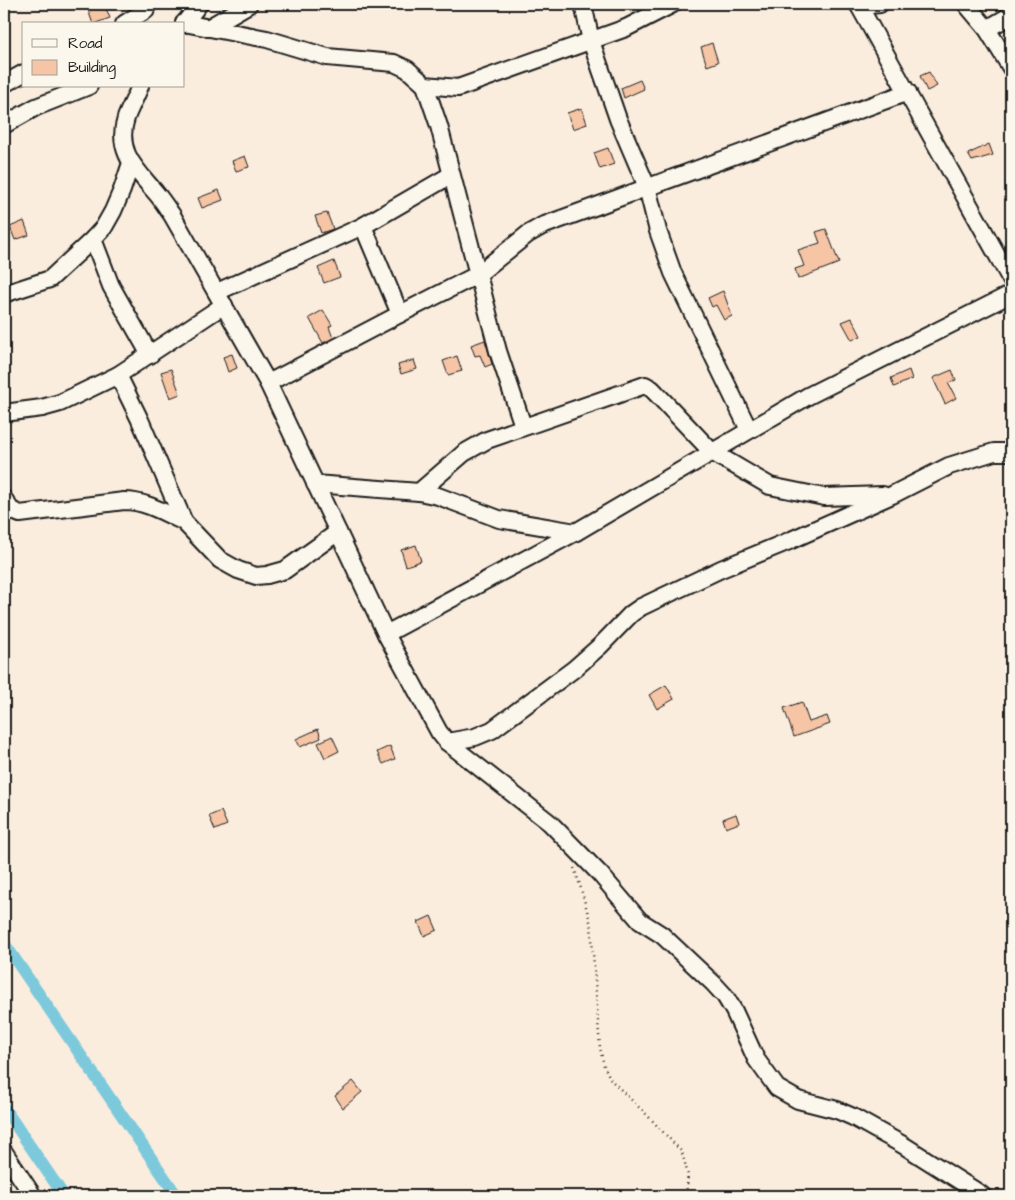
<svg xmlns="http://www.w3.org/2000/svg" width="1015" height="1200" font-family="'Architects Daughter',sans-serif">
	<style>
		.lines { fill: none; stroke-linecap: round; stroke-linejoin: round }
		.canal { stroke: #7dc9dc; stroke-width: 12 }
		.building { fill: #f6c5a6; stroke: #1c1c1c }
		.minor-casing { stroke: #1c1c1c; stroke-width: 20 }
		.path { stroke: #1c1c1c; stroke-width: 2.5; stroke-dasharray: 1 4; stroke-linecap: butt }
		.minor { stroke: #fbf7ec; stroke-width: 16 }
	</style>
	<rect width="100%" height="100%" fill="#faedde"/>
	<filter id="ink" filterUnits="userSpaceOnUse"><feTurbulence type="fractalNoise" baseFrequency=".02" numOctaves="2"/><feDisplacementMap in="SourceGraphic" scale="10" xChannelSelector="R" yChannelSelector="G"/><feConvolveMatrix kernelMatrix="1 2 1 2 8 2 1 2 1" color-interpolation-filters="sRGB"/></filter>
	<g filter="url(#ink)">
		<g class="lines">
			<g class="canal">
				<polyline points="4,943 177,1196"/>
				<polyline points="4,1108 64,1196"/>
			</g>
		</g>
		<g class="building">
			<polygon points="96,4 104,4 110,18 93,24 87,7"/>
			<polygon points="712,43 718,62 707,66 701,47"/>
			<polygon points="929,72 937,86 927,91 920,76"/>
			<polygon points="640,80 644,89 624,98 621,88"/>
			<polygon points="582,108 587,124 573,129 567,113"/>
			<polygon points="989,144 993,155 972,161 968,154"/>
			<polygon points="608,148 614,164 600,169 594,153"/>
			<polygon points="245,156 249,167 236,171 232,161"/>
			<polygon points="219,190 223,200 202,208 198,198"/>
			<polygon points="327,213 333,229 321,233 315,216"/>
			<polygon points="24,221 29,235 15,240 10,227"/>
			<polygon points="826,229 839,263 798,279 795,269 804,266 798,250 820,243 816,232"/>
			<polygon points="334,261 340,277 324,283 318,268"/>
			<polygon points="723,291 732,316 724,320 716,305 712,307 708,298"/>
			<polygon points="323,310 332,325 329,327 333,338 323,343 309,318"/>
			<polygon points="852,318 861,336 852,340 842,322"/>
			<polygon points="485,340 492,364 485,367 480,355 475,356 471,345"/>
			<polygon points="232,354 237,368 228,372 223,357"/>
			<polygon points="457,356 462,371 448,375 443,361"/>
			<polygon points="414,360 417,369 401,374 398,365"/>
			<polygon points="171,369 180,394 170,398 161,372"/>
			<polygon points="909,370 912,379 894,387 891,378"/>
			<polygon points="952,370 956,380 948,383 956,398 945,404 933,378"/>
			<polygon points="416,545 421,561 406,566 401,550"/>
			<polygon points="666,685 674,699 657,709 649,695"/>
			<polygon points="802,702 809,722 827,716 830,724 794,737 784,708"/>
			<polygon points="318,729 321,738 300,747 296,739"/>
			<polygon points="332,736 339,751 325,758 318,743"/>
			<polygon points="390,746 395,759 383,764 377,752"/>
			<polygon points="221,811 227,825 215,830 209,816"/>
			<polygon points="736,814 739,823 726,828 723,819"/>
			<polygon points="431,916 437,930 424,936 418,922"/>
			<polygon points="353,1081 362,1092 343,1108 335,1096"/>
		</g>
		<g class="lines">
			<defs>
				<g id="minor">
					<polyline points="583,4 591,41 618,119 647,187 658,231 673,273 749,430"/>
					<polyline points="858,4 1011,280"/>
					<polyline points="966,4 987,29 1011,68"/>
					<polyline points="859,6 880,4"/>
					<polyline points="184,23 267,39 327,57 394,63 407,69 425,85 458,88 626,28 673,4"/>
					<polyline points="124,24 146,10"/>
					<polyline points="184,24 199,4"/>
					<polyline points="208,28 249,4"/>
					<polyline points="987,29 1011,15"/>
					<polyline points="4,84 24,73"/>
					<polyline points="425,85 439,126 498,351 523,426"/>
					<path d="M140,86C136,97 130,107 126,118C115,152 137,170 156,193C162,200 167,208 172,215L268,383L386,634L439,732L447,742L550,823L600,874L640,921L662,935L714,984L725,996L734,1011L756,1059L777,1088L798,1100L837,1110L853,1117L903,1145L979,1193L983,1196"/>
					<polyline points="4,125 36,107 89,86"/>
					<polyline points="363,226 400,314"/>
					<polyline points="93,239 111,286 150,355"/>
					<polyline points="217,292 363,226 451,175"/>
					<polyline points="4,294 50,279 93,239 104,227 113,211 122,190 131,163"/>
					<polyline points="118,375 140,420 184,522 220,560 238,570 256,576 267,575 285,570 338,532"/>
					<polyline points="268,383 400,314 477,275 528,234 542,226 908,92"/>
					<polyline points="4,413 42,408 60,403 118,375 224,305"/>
					<polyline points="315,484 419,492 438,496 499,519 576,532"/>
					<polyline points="419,492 464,453 487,440 645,385 652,389 712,452 770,486 824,497 883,495"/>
					<path d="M4,499L11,510L20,514L124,501C146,501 165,513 184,522"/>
					<polyline points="386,634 576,532 808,396 1011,294"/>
					<polyline points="447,742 475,737 492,730 574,669 600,646 631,614 641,607 721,569 789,541 892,495 949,466 994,452 1011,452"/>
					<polyline points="4,1152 33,1196"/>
				</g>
			</defs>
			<use href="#minor" class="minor-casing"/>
			<polyline class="path" points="574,868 580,885 591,925 600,1048 604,1066 611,1080 647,1115 682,1152 688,1175 686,1196"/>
			<use href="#minor" class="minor"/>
		</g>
	</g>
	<rect width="1015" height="1200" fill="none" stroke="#fbf7ec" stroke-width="20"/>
	<rect x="10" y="10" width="995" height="1180" fill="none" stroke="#1c1c1c" stroke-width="2" filter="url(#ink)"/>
	<rect x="22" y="22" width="162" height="65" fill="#fbf7ec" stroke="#a29f99"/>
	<rect x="32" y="39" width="25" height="8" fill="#fbf7ec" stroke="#a29f99"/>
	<text x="68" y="48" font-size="15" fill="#1c1c1c">Road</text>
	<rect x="32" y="60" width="25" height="15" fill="#f6c5a6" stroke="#a29f99"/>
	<text x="68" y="72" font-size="15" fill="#1c1c1c">Building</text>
</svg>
